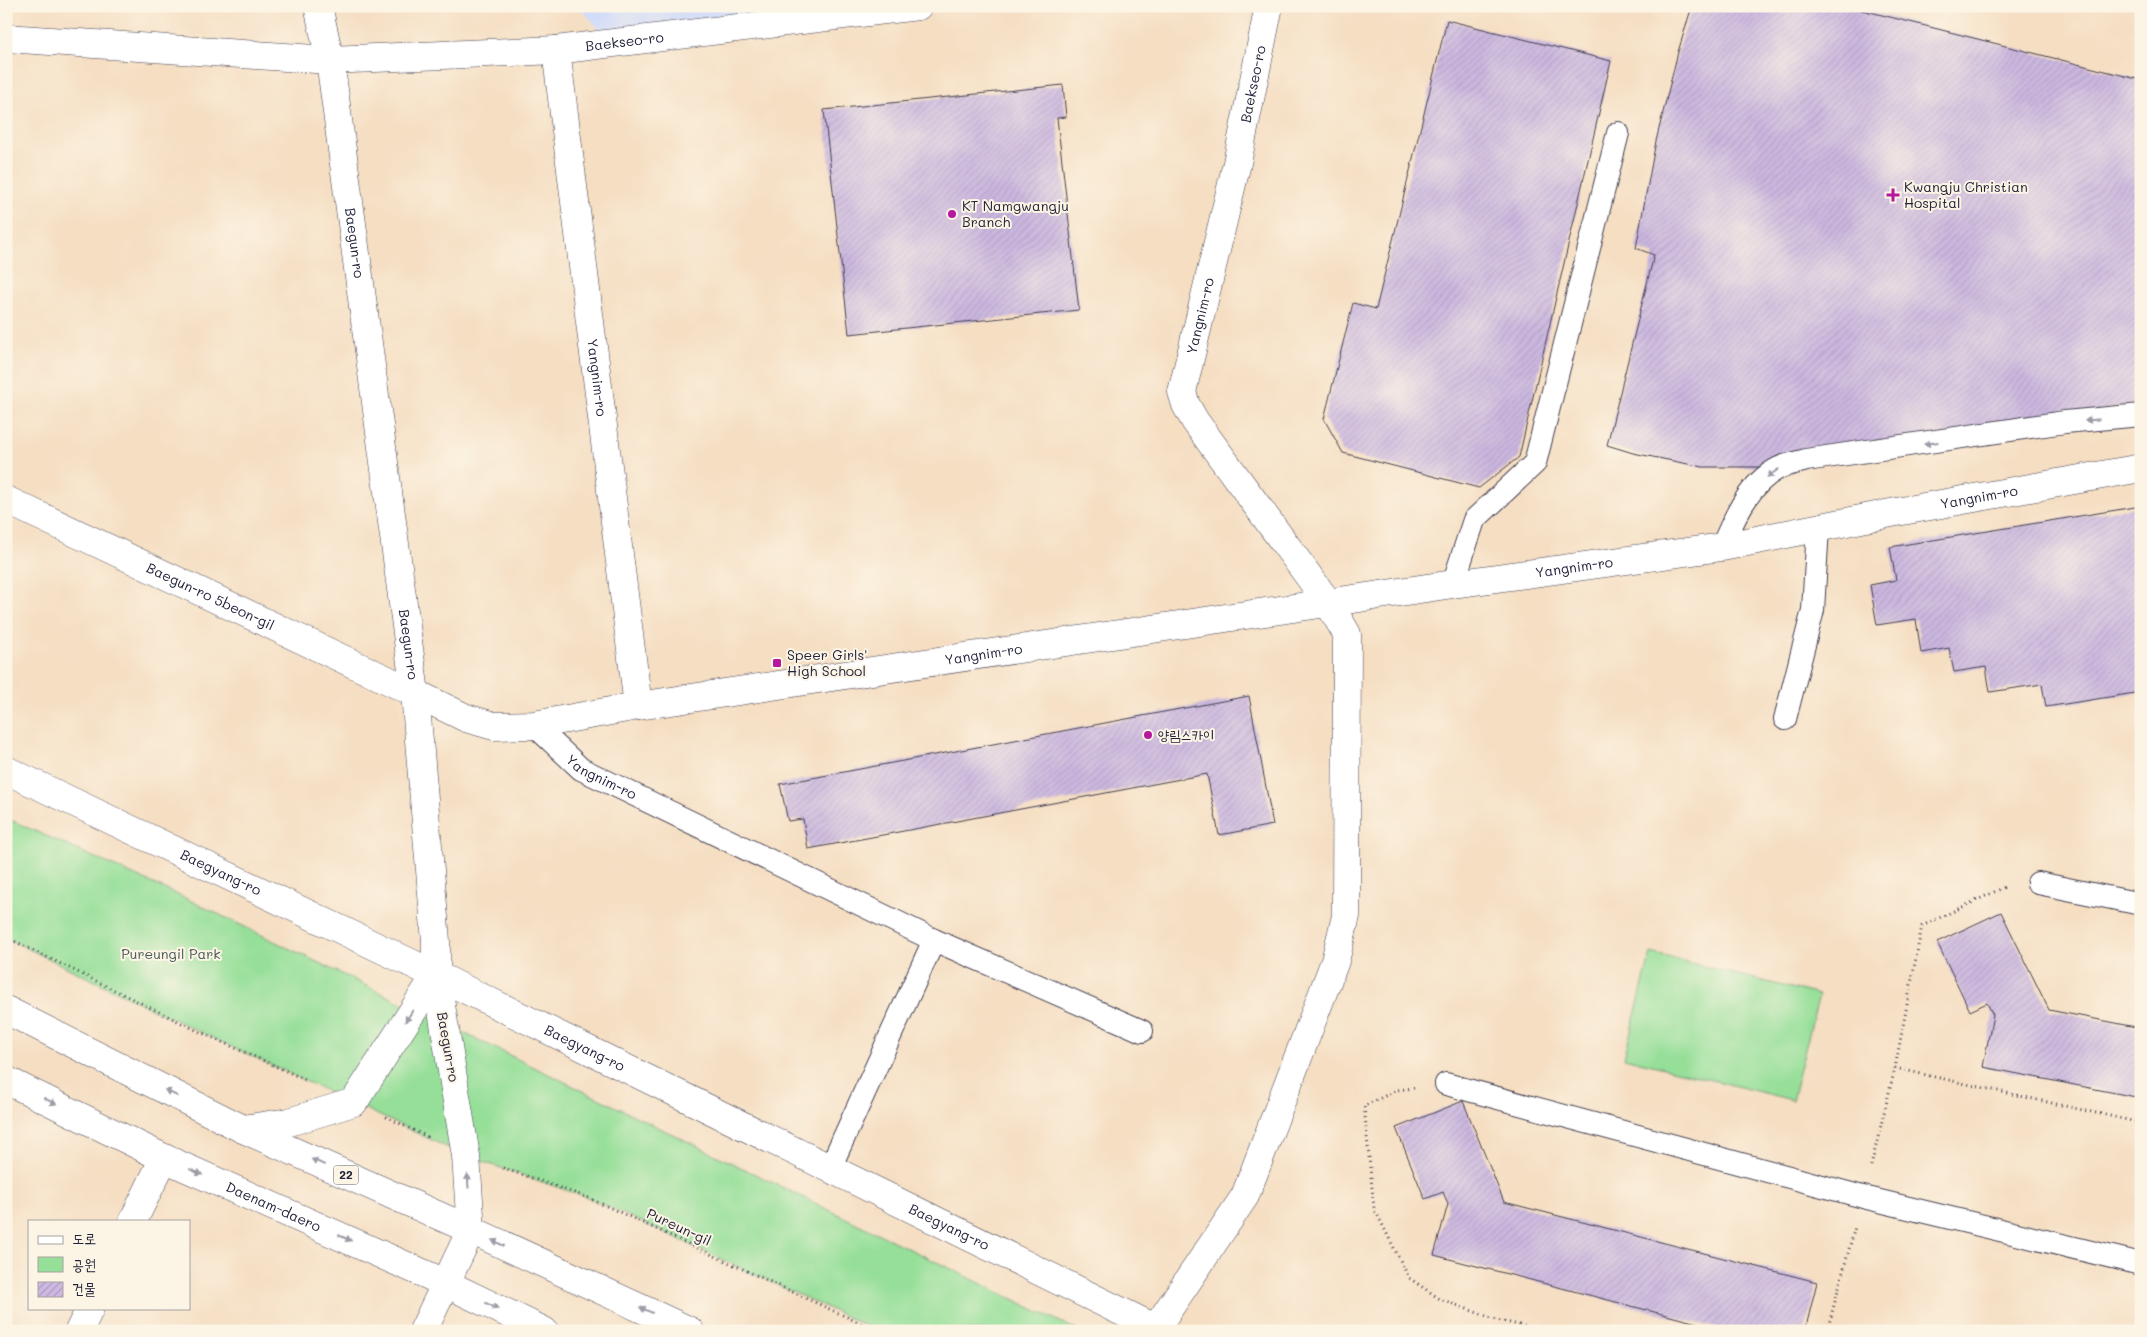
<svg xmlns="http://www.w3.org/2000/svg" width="2147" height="1337" font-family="Mali,'Poor Story',sans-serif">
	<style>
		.built { fill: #cfdafa }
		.park { fill: #96df99; stroke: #5c806a }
		.building { fill: url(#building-hatch) }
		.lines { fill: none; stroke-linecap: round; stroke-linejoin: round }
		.service-casing { stroke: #423e4f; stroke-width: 24 }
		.minor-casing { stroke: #423e4f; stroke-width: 29 }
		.tertiary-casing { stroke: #423e4f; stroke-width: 29 }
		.secondary-casing { stroke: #423e4f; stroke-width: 29 }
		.primary-casing { stroke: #423e4f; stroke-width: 29 }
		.path { stroke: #423e4f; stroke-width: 3; stroke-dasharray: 1 4; stroke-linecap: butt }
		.service { stroke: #fff; stroke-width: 22 }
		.minor { stroke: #fff; stroke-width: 28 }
		.tertiary { stroke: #fff; stroke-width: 28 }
		.secondary { stroke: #fff; stroke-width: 28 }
		.primary { stroke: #fff; stroke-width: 28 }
		.oneway { fill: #9c9ca7 }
		.poi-dot { fill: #b5179e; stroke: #fcf5e5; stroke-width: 2 }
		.labels { text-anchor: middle; stroke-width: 4; stroke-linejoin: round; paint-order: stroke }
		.shield { fill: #fcf5e5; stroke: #63616e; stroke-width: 1 }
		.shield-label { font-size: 12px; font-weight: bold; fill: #22223b }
		.street-label { font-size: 14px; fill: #22223b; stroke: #fcf5e5 }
		.poi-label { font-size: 14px; fill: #22223b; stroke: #fcf5e5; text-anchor: start }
		.park-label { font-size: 14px; fill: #455b57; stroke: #fcf5e5 }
	</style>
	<defs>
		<pattern id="building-hatch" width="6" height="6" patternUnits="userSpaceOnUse" patternTransform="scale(1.25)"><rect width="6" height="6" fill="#ccb8e0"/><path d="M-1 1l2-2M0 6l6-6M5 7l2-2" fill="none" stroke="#af9ec1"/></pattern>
	</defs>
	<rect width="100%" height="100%" fill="#fcf5e5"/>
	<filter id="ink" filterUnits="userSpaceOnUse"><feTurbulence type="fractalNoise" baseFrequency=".02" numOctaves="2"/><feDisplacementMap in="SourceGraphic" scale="10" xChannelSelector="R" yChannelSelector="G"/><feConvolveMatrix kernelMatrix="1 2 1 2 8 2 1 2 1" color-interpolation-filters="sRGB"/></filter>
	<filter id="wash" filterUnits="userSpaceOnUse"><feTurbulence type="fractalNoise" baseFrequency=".0096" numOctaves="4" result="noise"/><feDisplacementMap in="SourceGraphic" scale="20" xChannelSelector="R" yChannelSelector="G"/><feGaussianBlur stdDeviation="1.12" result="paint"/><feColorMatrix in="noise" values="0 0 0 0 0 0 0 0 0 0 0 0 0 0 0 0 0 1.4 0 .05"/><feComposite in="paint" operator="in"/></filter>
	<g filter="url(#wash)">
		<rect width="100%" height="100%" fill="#f5dec2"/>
		<polygon class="built" points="578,6 790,6 604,34"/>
		<g class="park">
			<polygon points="6,818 187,899 1079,1331 877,1331 589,1198 466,1156 200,1032 6,938"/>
			<polygon points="1651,953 1819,995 1792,1100 1624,1058"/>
		</g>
		<g id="blocks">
			<g class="building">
				<polygon points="1692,6 1846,6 2141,80 2141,404 1765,467 1703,467 1633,453 1607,445 1654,255 1636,248 1656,141 1678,52"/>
				<polygon points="1447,20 1611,61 1519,457 1479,488 1343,453 1324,419 1353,303 1376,309"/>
				<polygon points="1063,85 1066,117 1057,118 1079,310 849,334 824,110"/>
				<polygon points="2141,506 2141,692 2046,707 2042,684 1990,692 1986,667 1954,672 1949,648 1921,653 1916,619 1877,625 1870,585 1896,580 1890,547"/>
				<polygon points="1249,696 1273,825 1219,835 1207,774 808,849 803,819 788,821 780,784"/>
				<polygon points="2001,912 2049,1010 2141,1028 2141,1098 1983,1067 1993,1015 1987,1003 1970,1011 1937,942"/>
				<polygon points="1463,1101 1504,1202 1817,1282 1805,1331 1728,1331 1434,1255 1448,1204 1443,1192 1425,1199 1396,1128"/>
			</g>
		</g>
	</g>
	<g filter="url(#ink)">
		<use href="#blocks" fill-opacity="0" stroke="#423e4f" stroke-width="1"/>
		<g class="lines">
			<defs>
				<g id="service">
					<path d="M1722,547C1734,518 1749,483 1779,468C1787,464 1797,463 1806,460L2065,422L2141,415"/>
					<polyline points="1453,584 1474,520 1535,463 1618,133"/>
					<polyline points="1785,719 1813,610 1818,528"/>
					<path id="s1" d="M534,725L581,769L934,940L1142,1031"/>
					<polyline points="2038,883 2141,904"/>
					<polyline points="1446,1084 1863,1197 2141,1264"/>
					<polyline points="830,1168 934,940"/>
				</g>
				<g id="minor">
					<path id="s2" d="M318,6L330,60L415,693L436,941V975"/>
					<path id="s3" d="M6,38L330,60L556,50L918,6"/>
					<path id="s4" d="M556,50L638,706"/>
					<path id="s5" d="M6,500L415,693"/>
					<polyline points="133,1221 164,1158"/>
					<path id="s6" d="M1156,1328L1245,1196L1335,961L1346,916L1347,634L1329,604L1195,421L1186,405L1182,392L1237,163L1269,6"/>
					<polyline points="79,1331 90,1308"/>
				</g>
				<g id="tertiary">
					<path id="s7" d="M6,770L436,975L1161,1331"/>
					<polyline points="243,1129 289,1122 354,1102 436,975"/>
					<polyline points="423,1331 471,1230 466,1156 436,975"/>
				</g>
				<g id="secondary">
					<path id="s8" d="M415,693L466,718L494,726L534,725L638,706L1453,584L1722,547L1891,513L2141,468"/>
				</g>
				<g id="primary">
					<polyline points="6,1010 243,1129 471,1230 690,1331"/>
					<path id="s9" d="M6,1080L164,1158L445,1283L544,1331"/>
				</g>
			</defs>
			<use href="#service" class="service-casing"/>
			<use href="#minor" class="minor-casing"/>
			<use href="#tertiary" class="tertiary-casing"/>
			<use href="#secondary" class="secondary-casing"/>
			<use href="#primary" class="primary-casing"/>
			<g class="path">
				<polyline points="6,937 200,1032 306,1080"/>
				<polyline points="1895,1068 2141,1123"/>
				<polyline points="1414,1088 1397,1090 1364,1106 1374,1208 1409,1278 1440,1299 1497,1320 1545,1331"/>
				<polyline points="386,1117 428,1137"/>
				<polyline points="1871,1166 1895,1068 1922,926 2007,886"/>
				<polyline points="503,1168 589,1198 877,1331"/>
				<polyline points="1827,1331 1855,1227"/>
			</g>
			<use href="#service" class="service"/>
			<use href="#minor" class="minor"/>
			<use href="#tertiary" class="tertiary"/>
			<use href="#secondary" class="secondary"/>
			<use href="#primary" class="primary"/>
		</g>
		<defs><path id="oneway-solid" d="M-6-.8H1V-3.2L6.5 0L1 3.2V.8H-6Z" transform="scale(1.25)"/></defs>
		<g class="oneway">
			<use href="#oneway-solid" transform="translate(2092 420) rotate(174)"/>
			<use href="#oneway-solid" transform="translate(1931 443) rotate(172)"/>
			<use href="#oneway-solid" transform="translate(1773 473) rotate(145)"/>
			<use href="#oneway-solid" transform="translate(409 1016) rotate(123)"/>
			<use href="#oneway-solid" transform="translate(171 1093) rotate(-153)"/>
			<use href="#oneway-solid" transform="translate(50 1101) rotate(26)"/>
			<use href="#oneway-solid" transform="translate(318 1162) rotate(-156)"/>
			<use href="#oneway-solid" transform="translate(196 1172) rotate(24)"/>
			<use href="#oneway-solid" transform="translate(468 1181) rotate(-94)"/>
			<use href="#oneway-solid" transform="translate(345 1238) rotate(24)"/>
			<use href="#oneway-solid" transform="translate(498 1243) rotate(-155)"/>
			<use href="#oneway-solid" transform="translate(492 1306) rotate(26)"/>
			<use href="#oneway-solid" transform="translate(646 1310) rotate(-155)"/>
		</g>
	</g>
	<g class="poi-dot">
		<path d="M1890.5 187.5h5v5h5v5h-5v5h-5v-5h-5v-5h5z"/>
		<circle cx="952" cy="214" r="5"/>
		<rect x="772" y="658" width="10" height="10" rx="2.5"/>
		<circle cx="1148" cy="735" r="5"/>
	</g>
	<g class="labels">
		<rect class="shield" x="333.5" y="1165.5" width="25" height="19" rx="4"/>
		<g class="shield-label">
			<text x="346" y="1179">22</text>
		</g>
		<g class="street-label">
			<text dy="5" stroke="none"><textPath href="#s3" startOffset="620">Baekseo-ro</textPath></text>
			<text dy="5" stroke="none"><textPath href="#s6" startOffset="1349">Baekseo-ro</textPath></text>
			<text dy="5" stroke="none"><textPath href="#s2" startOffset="240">Baegun-ro</textPath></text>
			<text dy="5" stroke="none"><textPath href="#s6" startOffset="1111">Yangnim-ro</textPath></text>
			<text dy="5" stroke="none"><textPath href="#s4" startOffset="330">Yangnim-ro</textPath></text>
			<text dy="5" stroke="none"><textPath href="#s8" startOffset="1589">Yangnim-ro</textPath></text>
			<text dy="5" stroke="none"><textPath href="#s8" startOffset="1178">Yangnim-ro</textPath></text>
			<text dy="5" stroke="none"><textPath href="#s5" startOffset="226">Baegun-ro 5beon-gil</textPath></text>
			<text dy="5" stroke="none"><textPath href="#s2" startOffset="645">Baegun-ro</textPath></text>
			<text dy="5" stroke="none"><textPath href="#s8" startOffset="581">Yangnim-ro</textPath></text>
			<text dy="5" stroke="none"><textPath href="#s1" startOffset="86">Yangnim-ro</textPath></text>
			<text dy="5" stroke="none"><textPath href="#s7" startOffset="238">Baegyang-ro</textPath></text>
			<text transform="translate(448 1047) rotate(80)" y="5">Baegun-ro</text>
			<text dy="5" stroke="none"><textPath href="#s7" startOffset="642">Baegyang-ro</textPath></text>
			<text dy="5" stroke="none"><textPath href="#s9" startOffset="296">Daenam-daero</textPath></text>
			<text dy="5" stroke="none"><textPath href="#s7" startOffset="1048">Baegyang-ro</textPath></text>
			<text transform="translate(679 1227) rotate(25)" y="5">Pureun-gil</text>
		</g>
		<g class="poi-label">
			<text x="1904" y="192">Kwangju Christian<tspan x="1904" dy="16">Hospital</tspan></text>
			<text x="962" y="211">KT Namgwangju<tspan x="962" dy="16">Branch</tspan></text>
			<text x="787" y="660">Speer Girls'<tspan x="787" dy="16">High School</tspan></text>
			<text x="1158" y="740">양림스카이</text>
		</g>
		<g class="park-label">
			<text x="171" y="959">Pureungil Park</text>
		</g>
	</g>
	<rect width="2147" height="1337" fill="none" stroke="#fcf5e5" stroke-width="25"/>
	<rect x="28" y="1220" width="162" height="90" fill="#fcf5e5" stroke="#a5a1a1"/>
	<rect x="38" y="1236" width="25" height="8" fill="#ffffff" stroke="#a5a1a1"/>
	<text x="72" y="1244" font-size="15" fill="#22223b">도로</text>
	<rect x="38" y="1257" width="25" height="15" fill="#96df99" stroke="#a5a1a1"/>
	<text x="72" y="1270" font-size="15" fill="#22223b">공원</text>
	<rect x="38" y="1282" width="25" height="15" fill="url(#building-hatch)" stroke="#a5a1a1"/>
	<text x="72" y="1294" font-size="15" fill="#22223b">건물</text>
</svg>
